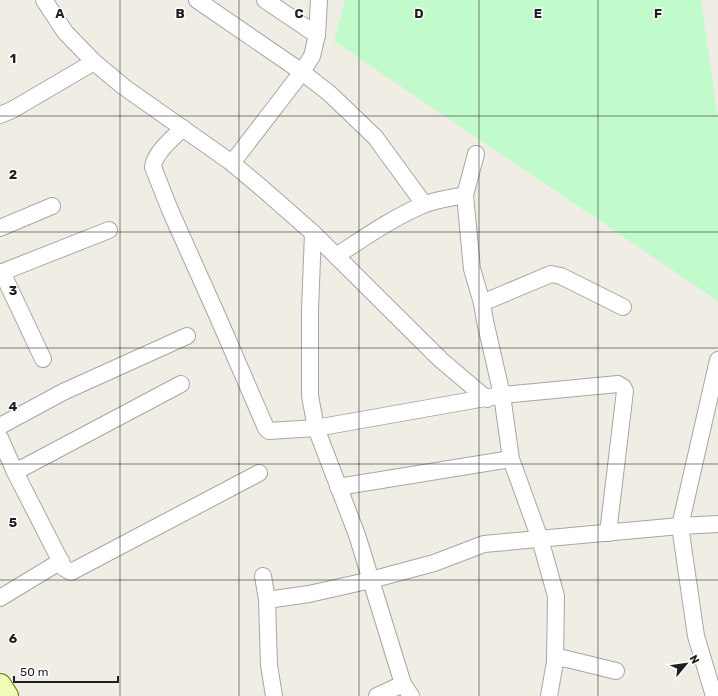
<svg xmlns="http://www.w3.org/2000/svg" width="718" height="696" font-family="Rubik,sans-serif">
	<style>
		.park { fill: #c1fbcc }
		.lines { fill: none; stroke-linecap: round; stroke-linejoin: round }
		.minor-casing { stroke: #a6a6a6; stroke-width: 18 }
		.secondary-casing { stroke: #5d7902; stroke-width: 24 }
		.minor { stroke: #fff; stroke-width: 16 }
		.secondary { stroke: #effbb7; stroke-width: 22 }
		.grid { fill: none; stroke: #1f1f1f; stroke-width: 1; stroke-opacity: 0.55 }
		.grid-label { font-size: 13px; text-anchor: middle; font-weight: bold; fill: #1f1f1f; stroke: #fff; stroke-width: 3; stroke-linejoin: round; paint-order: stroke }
	</style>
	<rect width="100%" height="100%" fill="#f0ede5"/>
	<polygon class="park" points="345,0 701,0 718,119 718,301 334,41"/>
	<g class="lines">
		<defs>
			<g id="minor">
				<polyline points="44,0 65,32 94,62 124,87 232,163 263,189 313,233 441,360 487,399"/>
				<polyline points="197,0 302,72 232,163"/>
				<polyline points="265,0 317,35"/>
				<polyline points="319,0 317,35 312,56 302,72 329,93 375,137 424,204"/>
				<polyline points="0,115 12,110 94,62"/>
				<path d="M183,128C172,139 155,152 153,167L170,210L217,315L266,428L269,431L316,428L502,395L618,384L623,387L625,391L608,533"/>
				<polyline points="476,154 465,195 472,269 482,303 485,321 502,395 511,459 540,539 556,596 555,662 549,696"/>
				<polyline points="0,228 52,206"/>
				<polyline points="313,233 310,310 310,396 316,428 357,535 403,684 411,696"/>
				<path d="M336,256C364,238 392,218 423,205C436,199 451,198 465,195"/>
				<polyline points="2,272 43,359"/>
				<polyline points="0,273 109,230"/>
				<polyline points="482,303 551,274 561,276 623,307"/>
				<polyline points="0,426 63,392 187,336"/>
				<polyline points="0,438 15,472 64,568 71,572 259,473"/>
				<polyline points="15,472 181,384"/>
				<polyline points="338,487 511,459"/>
				<polyline points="263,576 267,600 269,665 274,696"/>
				<polyline points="0,598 61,561"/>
				<polyline points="267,600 309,594 371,580 434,563 484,544 680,526 718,524"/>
				<polyline points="555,657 567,659 616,671"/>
				<polyline points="377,696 403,684"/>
				<polyline points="714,696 696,636 680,526 718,360"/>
			</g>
			<polyline id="secondary" points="0,685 7,696"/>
		</defs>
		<use href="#minor" class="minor-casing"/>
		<use href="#secondary" class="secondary-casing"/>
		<use href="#minor" class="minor"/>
		<use href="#secondary" class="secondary"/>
	</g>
	<path class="grid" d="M120,0V696M239,0V696M359,0V696M479,0V696M598,0V696M0,116H718M0,232H718M0,348H718M0,464H718M0,580H718"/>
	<g class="grid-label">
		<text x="60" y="18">A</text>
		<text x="180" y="18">B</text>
		<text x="299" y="18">C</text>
		<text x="419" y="18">D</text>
		<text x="538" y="18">E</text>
		<text x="658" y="18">F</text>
		<text x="13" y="63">1</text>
		<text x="13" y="179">2</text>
		<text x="13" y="295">3</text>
		<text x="13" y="411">4</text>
		<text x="13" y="527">5</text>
		<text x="13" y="643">6</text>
	</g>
	<g transform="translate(686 664) rotate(61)" stroke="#ffffff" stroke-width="3" paint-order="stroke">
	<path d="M0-3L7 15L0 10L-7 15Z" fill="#1f1f1f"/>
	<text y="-6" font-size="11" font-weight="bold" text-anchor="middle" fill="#1f1f1f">N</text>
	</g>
	<path d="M14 676v6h104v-6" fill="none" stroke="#1f1f1f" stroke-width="2"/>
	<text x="20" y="676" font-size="12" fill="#1f1f1f" stroke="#ffffff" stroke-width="3" paint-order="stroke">50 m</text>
</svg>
